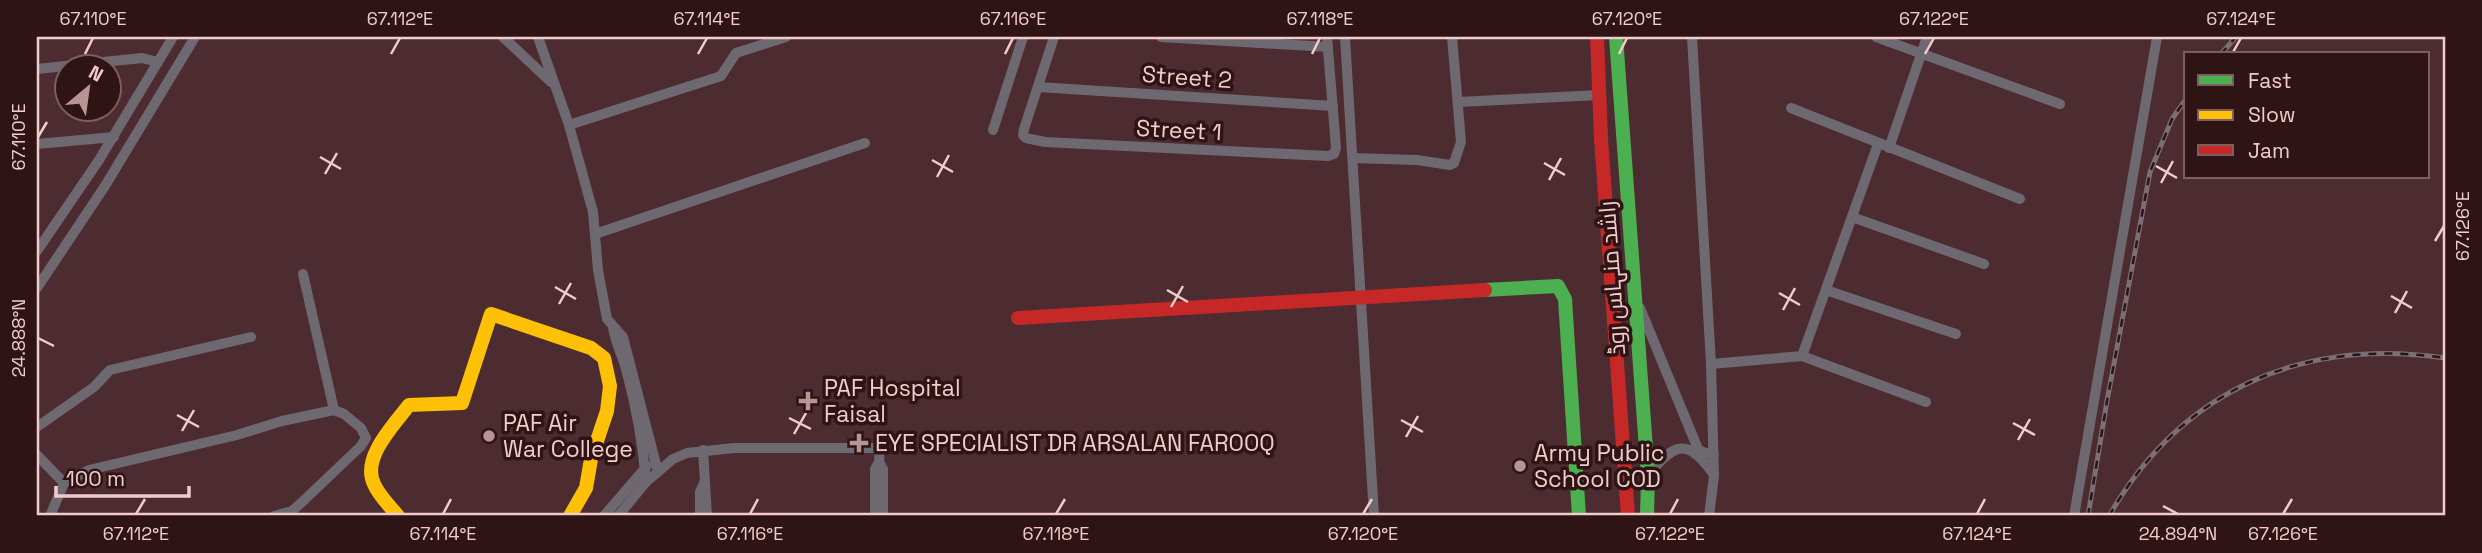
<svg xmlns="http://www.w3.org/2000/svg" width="2482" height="553" font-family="'Space Grotesk',Cairo,sans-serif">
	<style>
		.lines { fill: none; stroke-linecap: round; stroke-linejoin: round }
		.street { stroke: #6e6971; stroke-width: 10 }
		.fast { stroke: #4caf50; stroke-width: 14 }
		.slow { stroke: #ffc107; stroke-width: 14 }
		.jam { stroke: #c62828; stroke-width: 14 }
		.rail-casing { stroke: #7a6f74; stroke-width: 5 }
		.rail { stroke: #2e1415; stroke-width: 2.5; stroke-dasharray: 8; stroke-linecap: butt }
		.ticks { fill: none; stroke: #f2cccc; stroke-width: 2.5 }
		.poi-dot { fill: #b89495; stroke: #2e1415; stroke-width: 2.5 }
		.labels { text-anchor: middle; stroke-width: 7; stroke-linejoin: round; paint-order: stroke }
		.street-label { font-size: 23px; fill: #f2cccc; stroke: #2e1415 }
		.poi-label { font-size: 23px; fill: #f2cccc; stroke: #2e1415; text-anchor: start }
		.neatline { fill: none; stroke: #f2cccc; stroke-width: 2.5 }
		.ticks-label { font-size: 18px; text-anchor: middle; fill: #f2cccc }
	</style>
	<rect width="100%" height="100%" fill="#4c2c30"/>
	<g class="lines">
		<g class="street">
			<polyline points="503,37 551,82"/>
			<polyline points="538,37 569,125 593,212 598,270 607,319 623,337 658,472"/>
			<polyline points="1054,37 1024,129 1023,135 1026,138 1045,142 1328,156 1334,154 1336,148 1327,37"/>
			<polyline points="1161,37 1328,47"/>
			<polyline points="1345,37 1374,516"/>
			<polyline points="1692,37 1711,364 1714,476 1709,516"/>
			<polyline points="1876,37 2060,104"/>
			<polyline points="37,69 142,58 158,62"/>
			<polyline points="1038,87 1333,106"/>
			<polyline points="1458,102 1599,95"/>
			<polyline points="1791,108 2020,199"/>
			<polyline points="569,125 721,76 736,53 786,37"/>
			<polyline points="993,130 1023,37"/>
			<polyline points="37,144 114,137"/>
			<polyline points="1889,148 1927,37"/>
			<polyline points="1353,158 1417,160 1450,165 1454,163 1461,142 1452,37"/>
			<polyline points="1852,217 1984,264"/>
			<polyline points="595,234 865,143"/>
			<polyline points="37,251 99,160 173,37"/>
			<polyline points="303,274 334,410"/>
			<polyline points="37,288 105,186 195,37"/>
			<polyline points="1826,290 1956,334"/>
			<polyline points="1640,308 1698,449 1705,453 1714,454"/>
			<path d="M613,327C615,342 622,354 626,369C636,406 643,444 646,482"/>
			<polyline points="1802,356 1926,402"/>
			<polyline points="1711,364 1802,356 1878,144"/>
			<polyline points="37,427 94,387 110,370 251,337"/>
			<polyline points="703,450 707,516"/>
			<polyline points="37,455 64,483"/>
			<polyline points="879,462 883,469 883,516"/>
			<path d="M1648,476C1674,442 1688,437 1714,475"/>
			<polyline points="50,516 64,483 89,470 237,435 282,421 334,410 344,414 361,428 366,438 361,446 300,504 292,511 274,516"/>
			<polyline points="604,516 647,466"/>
			<polyline points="618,516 646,482 673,459 687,453 734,448 880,448 879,462 875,469 875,516"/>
			<polyline points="700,516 700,492 704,483"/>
			<polyline points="2074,516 2157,37"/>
		</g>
		<g class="fast">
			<polyline points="1616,37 1648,476 1647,516"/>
			<polyline points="1485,290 1558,286 1565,299 1579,516"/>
		</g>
		<path class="slow" d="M398,516C390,506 379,496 374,484C361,458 394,425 409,405L462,403L491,314L591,348L604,358L610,386L607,411L591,459L586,488L570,516"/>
		<g class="jam">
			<polyline points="1597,37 1601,139 1628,516"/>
			<polyline points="1018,318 1485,290"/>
		</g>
		<defs>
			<g id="rail">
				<polyline points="2221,54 2236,37"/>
				<polyline points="2088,516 2107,401 2150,172 2172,119 2186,99"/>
				<path d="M2109,516C2181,390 2303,337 2445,358"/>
			</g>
		</defs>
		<use href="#rail" class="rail-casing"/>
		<use href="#rail" class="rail"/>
	</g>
	<path class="ticks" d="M85,54L93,38M391,54L400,38M698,54L707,38M1005,54L1013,38M1312,54L1320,38M1619,54L1627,38M1925,54L1934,38M2232,54L2241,38M38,137L47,122M320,157L341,169M932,160L953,172M1544,163L1565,175M2156,166L2177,178M325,174L337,153M937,177L949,155M1549,180L1561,158M2161,183L2173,161M2435,241L2444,226M555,287L576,299M1167,290L1188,302M1779,293L1800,305M2391,296L2412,308M559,304L571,283M1171,307L1183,286M1783,310L1795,288M2395,313L2407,291M38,338L54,346M177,415L199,427M789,418L811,429M1401,420L1423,432M2013,423L2035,435M182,431L194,410M794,434L806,413M1406,437L1418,416M2018,440L2030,419M2163,506L2178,514M136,514L145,499M443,514L451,499M750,514L758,499M1056,514L1065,499M1363,514L1372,499M1670,514L1678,499M1977,514L1985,499M2283,514L2292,499"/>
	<g class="poi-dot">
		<path d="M804.5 390.5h7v7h7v7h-7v7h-7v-7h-7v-7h7z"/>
		<circle cx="489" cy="436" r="7"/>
		<path d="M855.5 432.5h7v7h7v7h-7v7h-7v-7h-7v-7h7z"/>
		<circle cx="1520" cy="466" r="7"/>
	</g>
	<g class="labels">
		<g class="street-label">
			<text transform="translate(1187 77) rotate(4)" y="8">Street 2</text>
			<text transform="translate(1179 130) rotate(3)" y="8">Street 1</text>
			<text transform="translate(1612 278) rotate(-94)" y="8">راشد منہاس روڈ</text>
		</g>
		<g class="poi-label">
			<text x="824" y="396">PAF Hospital<tspan x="824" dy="26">Faisal</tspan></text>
			<text x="503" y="431">PAF Air<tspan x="503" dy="26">War College</tspan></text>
			<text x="875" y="451">EYE SPECIALIST DR ARSALAN FAROOQ</text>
			<text x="1534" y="461">Army Public<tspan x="1534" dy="26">School COD</tspan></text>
		</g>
	</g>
	<rect width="2482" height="553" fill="none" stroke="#2e1415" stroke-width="77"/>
	<rect x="2184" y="52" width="245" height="126" fill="#2e1415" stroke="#7c5e5e" stroke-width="2"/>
	<rect x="2198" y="75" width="35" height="10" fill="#4caf50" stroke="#7c5e5e" stroke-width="2"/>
	<text x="2248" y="88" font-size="21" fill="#f2cccc">Fast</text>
	<rect x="2198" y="110" width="35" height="10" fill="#ffc107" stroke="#7c5e5e" stroke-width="2"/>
	<text x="2248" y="122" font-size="21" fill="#f2cccc">Slow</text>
	<rect x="2198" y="145" width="35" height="10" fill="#c62828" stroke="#7c5e5e" stroke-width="2"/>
	<text x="2248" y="158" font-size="21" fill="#f2cccc">Jam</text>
	<g transform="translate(88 88) rotate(29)"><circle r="33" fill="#2e1415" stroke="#7c5e5e" stroke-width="2"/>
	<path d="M0-5L12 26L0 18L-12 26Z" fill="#b89495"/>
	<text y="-10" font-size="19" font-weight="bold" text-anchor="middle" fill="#f2cccc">N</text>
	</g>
	<path d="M56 486v10h133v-10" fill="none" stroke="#f2cccc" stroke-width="3.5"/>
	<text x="66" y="486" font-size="21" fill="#f2cccc" stroke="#2e1415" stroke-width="5" paint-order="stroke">100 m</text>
	<rect x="38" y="38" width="2406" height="476" class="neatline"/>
	<g class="ticks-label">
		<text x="93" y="25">67.110°E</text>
		<text x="400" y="25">67.112°E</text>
		<text x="707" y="25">67.114°E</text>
		<text x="1013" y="25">67.116°E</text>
		<text x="1320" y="25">67.118°E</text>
		<text x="1627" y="25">67.120°E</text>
		<text x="1934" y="25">67.122°E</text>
		<text x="2241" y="25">67.124°E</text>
		<text transform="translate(19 137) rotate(-90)" y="6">67.110°E</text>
		<text transform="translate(2463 226) rotate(-90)" y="6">67.126°E</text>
		<text transform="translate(19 338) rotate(-90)" y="6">24.888°N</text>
		<text x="136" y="540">67.112°E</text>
		<text x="443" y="540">67.114°E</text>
		<text x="750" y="540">67.116°E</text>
		<text x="1056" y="540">67.118°E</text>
		<text x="1363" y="540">67.120°E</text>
		<text x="1670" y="540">67.122°E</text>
		<text x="1977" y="540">67.124°E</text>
		<text x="2178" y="540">24.894°N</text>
		<text x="2283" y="540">67.126°E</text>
	</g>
</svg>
